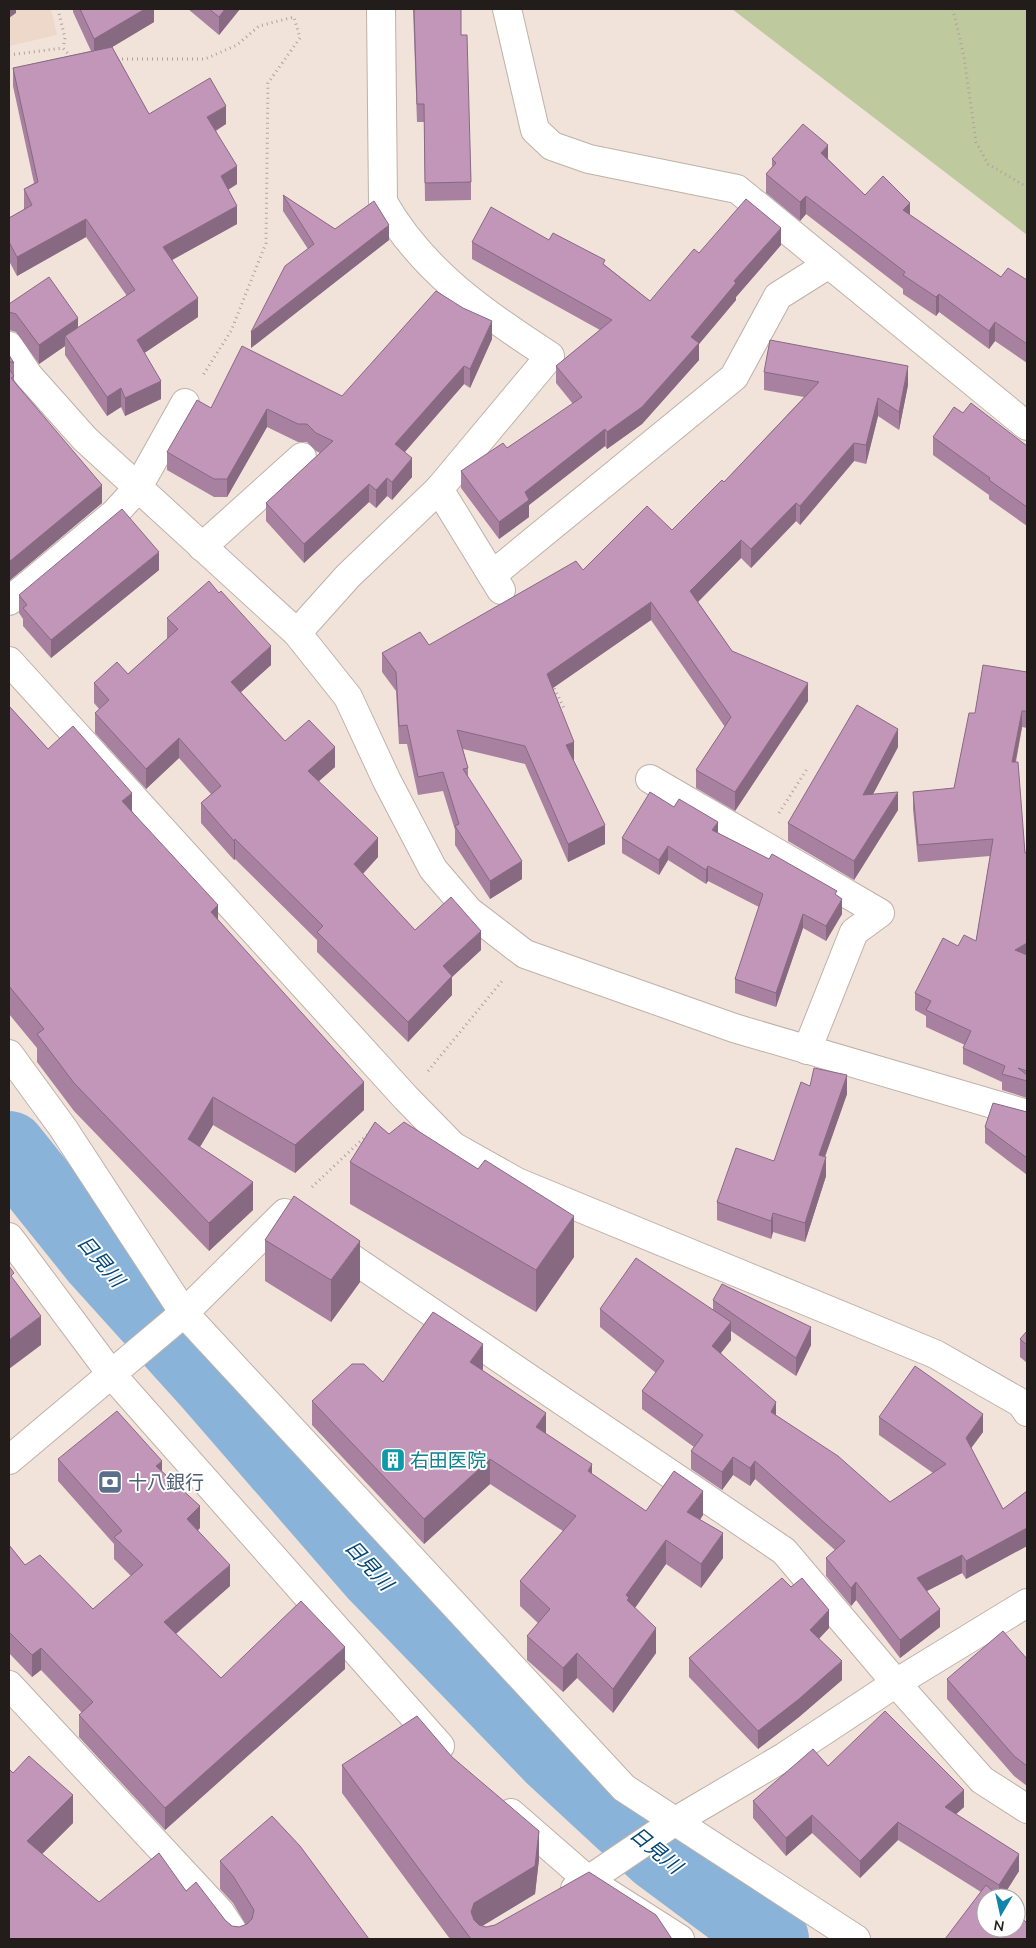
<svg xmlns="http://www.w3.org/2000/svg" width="1036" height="1948" font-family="Mulish,'Noto Sans JP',sans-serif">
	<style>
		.built { fill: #edd8ca }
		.green { fill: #bec99d }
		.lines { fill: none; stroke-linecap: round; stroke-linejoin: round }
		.river { stroke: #89b3d9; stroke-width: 74 }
		.minor-casing { stroke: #bfb1a8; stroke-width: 30 }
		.path { stroke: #ada29b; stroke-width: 3; stroke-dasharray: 1 4; stroke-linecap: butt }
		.minor { stroke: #fff; stroke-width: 28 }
		.wall { fill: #a7819f }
		.shaded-wall { fill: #886982 }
		.building { fill: #c296b9; stroke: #886982 }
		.labels { text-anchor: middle; stroke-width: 4; stroke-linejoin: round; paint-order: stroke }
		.culture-label { font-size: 19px; fill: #0d838f; stroke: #fff; text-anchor: start }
		.service-label { font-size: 19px; fill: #4e5e75; stroke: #fff; text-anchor: start }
		.water-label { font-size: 20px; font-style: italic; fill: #004776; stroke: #fff }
	</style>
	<rect width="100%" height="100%" fill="#f1e3da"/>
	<polygon class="built" points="9,9 51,9 57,35 9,46"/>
	<polygon class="green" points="732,9 1027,9 1027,235"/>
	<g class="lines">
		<polyline class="river" points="9,1148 98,1259 210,1383 375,1573 552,1756 658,1854 772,1939"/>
		<defs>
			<g id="minor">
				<polyline points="507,9 535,130 552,146 589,159 737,189 1027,426"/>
				<polyline points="9,346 28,375 85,439 297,633 348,697 387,781 433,869 469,911 525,954 734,1028 1027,1114"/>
				<polyline points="439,489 501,590"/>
				<polyline points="202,547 302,457"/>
				<polyline points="492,575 734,377 778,296 829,264"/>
				<polyline points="9,601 115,513 137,489 185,403"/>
				<path d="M297,633L348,576L439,489L550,356C485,314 422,271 383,202L381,9"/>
				<polyline points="9,661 406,1098 453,1146 517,1182 935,1354 1021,1403 1027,1412"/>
				<polyline points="650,779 880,913 854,932 807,1050"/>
				<polyline points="9,1054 63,1128 184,1313 624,1788 856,1939"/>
				<polyline points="9,1237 112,1375 440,1746"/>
				<polyline points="9,1460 184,1313 285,1213 784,1551 896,1683 982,1780 1027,1809"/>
				<polyline points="9,1685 220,1912 238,1939"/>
				<polyline points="511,1813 589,1881 680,1939"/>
				<polyline points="575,1889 674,1822 784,1757 896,1683 1027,1603"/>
			</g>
		</defs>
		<use href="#minor" class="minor-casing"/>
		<g class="path">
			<polyline points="58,9 65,38 63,48"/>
			<polyline points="953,9 964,57 976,142 988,164 1027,187"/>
			<polyline points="9,55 63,48 71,57"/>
			<polyline points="117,59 205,59 237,45 259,26 294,17 300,38 268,83 266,243 231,331 203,375"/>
			<polyline points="552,684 564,708"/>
			<polyline points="779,813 807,769"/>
			<polyline points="428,1071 502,981"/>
			<polyline points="312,1187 369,1133"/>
		</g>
		<use href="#minor" class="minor"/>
	</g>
	<g class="wall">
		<polygon points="73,9 154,9 154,22 112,47 149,114 226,124 216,131 237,184 228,190 237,224 172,260 198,317 144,353 161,399 125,416 121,407 107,416 65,355 65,346 39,364 16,332 9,330 9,304 78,328 127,296 86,237 17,276 9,261 9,218 24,209 24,189 34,183 13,86 13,68 91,51 73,12"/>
		<polygon points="188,9 240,9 219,35"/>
		<polygon points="413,9 461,9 461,35 471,182 471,200 425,201 424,122 417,122"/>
		<polygon points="772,159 828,159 865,195 910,215 1001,277 1027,280 1027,363 995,341 989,349 939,312 936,316 903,294 903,289 806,214 800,221 766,193 766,174 772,167"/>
		<polygon points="283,195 335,229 389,240 251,348 308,249 283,211"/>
		<polygon points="549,240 605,265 650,301 699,253 781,245 736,297 736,300 699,344 699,360 642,424 607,449 605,446 529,505 529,517 499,539 461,488 461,471 507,448 573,404 556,383 556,366 600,330 472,259 472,242"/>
		<polygon points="492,339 470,388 464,384 405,452 412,477 392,500 387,496 376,508 369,502 304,563 266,521 266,503 320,453 316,451 307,442 298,442 267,427 227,497 214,497 167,470 167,452 211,408 342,396"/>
		<polygon points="9,355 14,363 14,381 102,503 9,581"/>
		<polygon points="764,372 908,385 899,430 878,416 866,464 854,461 800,525 796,521 751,568 741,558 698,602 732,651 808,701 735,811 696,788 696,770 725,727 651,620 553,688 573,761 605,844 568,862 525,764 463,749 468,768 468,778 522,879 490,899 455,845 455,830 443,791 418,795 407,744 399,744 396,691 382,672 382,653 429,645 583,570 672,530 724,482 804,397 764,390"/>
		<polygon points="933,437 1027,446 1027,526 989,499 989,495 933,455"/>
		<polygon points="159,570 51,658 23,626 23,619 19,613 19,595"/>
		<polygon points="167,618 271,665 241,692 285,741 335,767 318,781 378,857 363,874 415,930 481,950 452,977 452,995 408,1042 317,952 317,940 235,859 234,860 201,823 201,803 211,794 179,758 146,789 95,733 95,713 100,710 94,703 94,683 128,674 168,638 167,638"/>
		<polygon points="1027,672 1027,728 1022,727 1016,762 1025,853 1027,853 1027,1098 1002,1090 1002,1082 963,1064 963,1048 965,1045 926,1027 926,1016 915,1010 915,993 958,946 976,941 990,856 918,862 913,809 913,792 954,788 975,713"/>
		<polygon points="9,706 48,749 132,811 218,920 364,1110 295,1173 213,1125 200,1147 253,1210 209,1251 74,1111 37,1062 37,1048 9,1014"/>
		<polygon points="898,747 873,794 898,810 854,880 788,841 788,823"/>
		<polygon points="718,833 837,896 842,914 826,941 803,928 776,1007 735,993 735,979 759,907 708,881 706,884 668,860 659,875 622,853 622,838"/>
		<polygon points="810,1086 847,1094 825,1157 826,1176 805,1242 773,1232 771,1239 717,1220 717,1202 774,1161"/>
		<polygon points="1027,1112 1027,1175 985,1143 985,1127"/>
		<polygon points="389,1134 574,1257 536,1312 350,1204 350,1162"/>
		<polygon points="265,1240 360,1282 331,1322 265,1281"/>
		<polygon points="713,1300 811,1345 796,1376 731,1331 731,1340 721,1353 776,1415 890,1502 933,1473 879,1435 879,1417 983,1432 971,1448 1003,1509 1027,1491 1027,1546 966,1579 962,1573 927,1591 940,1627 900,1658 856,1600 851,1606 826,1576 826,1558 835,1550 755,1479 750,1486 733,1475 722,1490 691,1469 691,1451 694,1447 642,1409 642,1391 656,1373 600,1327 600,1309 713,1309"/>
		<polygon points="1027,1331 1027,1363 1020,1357 1020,1339"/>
		<polygon points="483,1369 482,1370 546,1434 592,1475 646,1511 703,1515 700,1520 723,1558 701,1588 666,1564 635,1608 656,1653 613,1713 577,1678 563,1692 527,1660 527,1636 538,1623 520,1606 520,1581 563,1531 490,1484 424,1544 312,1425 312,1401 383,1382"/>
		<polygon points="58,1459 162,1472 200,1528 198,1530 230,1586 176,1634 221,1678 345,1669 165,1830 79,1737 79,1715 82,1713 41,1670 32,1677 9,1653 9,1545 25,1565 93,1609 131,1576 114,1559 114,1544 58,1481"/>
		<polygon points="791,1587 829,1628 819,1639 842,1680 799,1717 758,1749 689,1677 689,1658"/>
		<polygon points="1027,1659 1027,1786 1014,1776 947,1699 947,1679"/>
		<polygon points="452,1757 539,1859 535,1894 482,1926 486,1927 672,1939 450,1939 342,1793 342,1765"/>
		<polygon points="828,1766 964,1807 956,1814 1019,1871 1002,1898 981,1892 898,1840 860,1878 812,1833 786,1856 753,1818 753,1801"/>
		<polygon points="9,1769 73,1823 42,1854 99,1902 186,1891 232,1926 239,1927 246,1925 233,1903 220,1889 220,1861 369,1939 9,1939"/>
	</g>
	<g class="shaded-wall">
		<polygon points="9,9 16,9 16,13 9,18"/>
		<polygon points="145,9 154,9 154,22 94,58 94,39"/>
		<polygon points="225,9 240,9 219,35 219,17"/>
		<polygon points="226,106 226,124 207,135 207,117"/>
		<polygon points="828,145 828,163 821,153"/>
		<polygon points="237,166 237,184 221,194 221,176"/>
		<polygon points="806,196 806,214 800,221 800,202"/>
		<polygon points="910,203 910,222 903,210"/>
		<polygon points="237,206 237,224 163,265 163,247"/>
		<polygon points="86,219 86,237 17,276 17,257"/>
		<polygon points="389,225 389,240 251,348 251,332"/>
		<polygon points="781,228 781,245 736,297 736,300 699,344 699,360 642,424 607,449 607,432 691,337 734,281"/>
		<polygon points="939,294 939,312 936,316 936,297"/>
		<polygon points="198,298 198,317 137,358 137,340"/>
		<polygon points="78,318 78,337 65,336 65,346 39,364 39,345"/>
		<polygon points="492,321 492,339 470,388 470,369"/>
		<polygon points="995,322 995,341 989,349 989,331"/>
		<polygon points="464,366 464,384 395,463 395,444"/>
		<polygon points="908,366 908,385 899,430 899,412"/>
		<polygon points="161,381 161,399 125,416 125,398"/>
		<polygon points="121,388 121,407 107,416 107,397"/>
		<polygon points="878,398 878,416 866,464 866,445"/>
		<polygon points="267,409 267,427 227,497 227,479"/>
		<polygon points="605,429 605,446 529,505 529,517 499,539 499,522 525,492"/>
		<polygon points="854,443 854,461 800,525 800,506"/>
		<polygon points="412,458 412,477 392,500 392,482"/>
		<polygon points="387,478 387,496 376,508 376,490"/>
		<polygon points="369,484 369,502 304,563 304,544"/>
		<polygon points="102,485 102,503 9,581 9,562"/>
		<polygon points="796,503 796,521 751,568 751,549"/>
		<polygon points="741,540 741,558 690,610 690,591"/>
		<polygon points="159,552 159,570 51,658 51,640"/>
		<polygon points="651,602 651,620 547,692 547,674"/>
		<polygon points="271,646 271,665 231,701 231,682"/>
		<polygon points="808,683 808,701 735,811 735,792"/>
		<polygon points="1022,711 1022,727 1012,779 1012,762"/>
		<polygon points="898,729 898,747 863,813 863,795"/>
		<polygon points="179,738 179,758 146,789 146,769"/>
		<polygon points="574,742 574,761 566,763 566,745"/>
		<polygon points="335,747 335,767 308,791 308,771"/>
		<polygon points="898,792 898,810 854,880 854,861"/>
		<polygon points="132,793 132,822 122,801"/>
		<polygon points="718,822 718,837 712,830"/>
		<polygon points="605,825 605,844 568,862 568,844"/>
		<polygon points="378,838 378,857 354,883 354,864"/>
		<polygon points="235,839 235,859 234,860 234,841"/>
		<polygon points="668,846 668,860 659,875 659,860"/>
		<polygon points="522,861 522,879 490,899 490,881"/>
		<polygon points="708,866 708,881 706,884 706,870"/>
		<polygon points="842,899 842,914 826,941 826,926"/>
		<polygon points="218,905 218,933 211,912"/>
		<polygon points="803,914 803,928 776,1007 776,993"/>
		<polygon points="481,931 481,950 452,977 452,995 408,1042 408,1022 443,966"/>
		<polygon points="1027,943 1027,960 1015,950"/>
		<polygon points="847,1075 847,1094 819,1173 819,1155"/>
		<polygon points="364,1082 364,1110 295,1173 295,1145"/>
		<polygon points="213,1097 213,1125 188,1167 188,1139"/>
		<polygon points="826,1157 826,1176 805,1242 805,1223"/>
		<polygon points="253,1182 253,1210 209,1251 209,1223"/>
		<polygon points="773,1213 773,1232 771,1239 771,1221"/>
		<polygon points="574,1216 574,1257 536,1312 536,1270"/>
		<polygon points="360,1241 360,1282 331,1322 331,1280"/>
		<polygon points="41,1316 41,1345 9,1369 9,1340"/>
		<polygon points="731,1322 731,1340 712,1364 712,1346"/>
		<polygon points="811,1327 811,1345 796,1376 796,1358"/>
		<polygon points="483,1344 483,1369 470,1387 470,1362"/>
		<polygon points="776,1402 776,1420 771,1412"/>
		<polygon points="546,1413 546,1437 536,1427"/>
		<polygon points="983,1414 983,1432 966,1455 966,1438"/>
		<polygon points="733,1457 733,1475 722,1490 722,1472"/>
		<polygon points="490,1459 490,1484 424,1544 424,1519"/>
		<polygon points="162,1461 162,1483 156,1466"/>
		<polygon points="755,1461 755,1479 750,1486 750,1468"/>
		<polygon points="592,1464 592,1488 588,1471"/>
		<polygon points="703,1491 703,1515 687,1537 687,1512"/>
		<polygon points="200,1506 200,1528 187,1540 187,1519"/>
		<polygon points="1027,1528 1027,1546 966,1579 966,1561"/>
		<polygon points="723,1533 723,1558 701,1588 701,1564"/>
		<polygon points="666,1540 666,1564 629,1616 626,1595"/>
		<polygon points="962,1555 962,1573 917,1596 917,1578"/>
		<polygon points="230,1565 230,1586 164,1644 164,1622"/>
		<polygon points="856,1582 856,1600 851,1606 851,1588"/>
		<polygon points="940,1609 940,1627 900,1658 900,1640"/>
		<polygon points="829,1610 829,1628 810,1648 810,1630"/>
		<polygon points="656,1628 656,1653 613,1713 613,1689"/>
		<polygon points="345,1647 345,1669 165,1830 165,1808"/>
		<polygon points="41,1648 41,1670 32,1677 32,1655"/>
		<polygon points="577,1653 577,1678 563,1692 563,1668"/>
		<polygon points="842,1661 842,1680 799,1717 758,1749 758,1731"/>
		<polygon points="964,1790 964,1807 945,1824 945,1807"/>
		<polygon points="73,1795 73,1823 27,1869 27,1841"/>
		<polygon points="812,1815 812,1833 786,1856 786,1838"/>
		<polygon points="898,1822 898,1840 860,1878 860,1861"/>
		<polygon points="539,1831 539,1859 535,1894 474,1931 471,1912 474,1903"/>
		<polygon points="1019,1854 1019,1871 1002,1898 999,1898 999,1885"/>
	</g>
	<g class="building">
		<polygon points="80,9 145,9 94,39"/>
		<polygon points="209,9 225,9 219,17"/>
		<polygon points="414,9 461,9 461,35 467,35 471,182 425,183 424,104 417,104"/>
		<polygon points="112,47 149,114 210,78 226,106 207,117 237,166 221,176 237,206 163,247 198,298 137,340 161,381 125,398 121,388 107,397 65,336 135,290 86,219 17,257 9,242 9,218 32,205 24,189 38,182 13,68"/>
		<polygon points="803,124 828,145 821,153 865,195 883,176 910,203 903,210 1001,277 1008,268 1027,280 1027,344 995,322 989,331 939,294 936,297 903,275 905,272 806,196 800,202 766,174 776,163 772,159"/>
		<polygon points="283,195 335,229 374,201 389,225 251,332 285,266 314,244"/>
		<polygon points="746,199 781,228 734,281 736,283 691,337 699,343 642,407 607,432 605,429 525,492 529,500 499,522 461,471 503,443 507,448 582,397 556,366 612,320 472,242 491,207 549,240 553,233 605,260 603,264 650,301 694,249 699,253"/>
		<polygon points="49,277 78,318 39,345 16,314 9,312 9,304"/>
		<polygon points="436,291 463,308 492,321 470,369 464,366 395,444 412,458 392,482 387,478 376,490 369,484 304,544 266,503 333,441 316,433 307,424 298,424 267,409 227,479 214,479 167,452 197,400 211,408 242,346 342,396"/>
		<polygon points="770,340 908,366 899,412 878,398 866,445 854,443 800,506 796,503 751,549 741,540 690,591 732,651 808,683 735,792 696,770 731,717 651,602 547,674 574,742 566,745 605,825 568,844 525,746 457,730 468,768 463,769 522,861 490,881 455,826 459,824 443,772 418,777 407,725 399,726 396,672 382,653 420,632 429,645 576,561 583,570 647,506 672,530 722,480 724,482 819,382 764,372"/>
		<polygon points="9,355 14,363 9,361"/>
		<polygon points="9,369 14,376 11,378 102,485 9,562"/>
		<polygon points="971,403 1027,446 1027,507 989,480 990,478 933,437 954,407 963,413"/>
		<polygon points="122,509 159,552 51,640 23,608 27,605 19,595"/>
		<polygon points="209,581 219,593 221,591 271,646 231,682 285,741 309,720 335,747 308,771 378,838 354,864 415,930 451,897 481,931 443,966 452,976 408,1022 317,932 323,926 235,839 234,841 201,803 221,786 179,738 146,769 95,713 109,700 94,683 117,662 128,674 178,629 167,618"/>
		<polygon points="983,665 1027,672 1027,711 1022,711 1012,762 1018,762 1025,853 1027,853 1027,943 1015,950 1027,955 1027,1071 1018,1068 1027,1075 1027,1081 1002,1074 1005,1066 963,1048 971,1031 926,1010 931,1001 915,993 943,938 958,946 964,935 976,941 993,839 918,845 913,792 954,788 969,713 975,713"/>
		<polygon points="857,705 898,729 863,795 898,792 854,861 788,823"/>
		<polygon points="9,706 48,749 73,726 132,793 122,801 218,905 211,912 364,1082 295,1145 213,1097 188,1139 253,1182 209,1223 74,1083 37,1034 44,1029 9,986"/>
		<polygon points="650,792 674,807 679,799 718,822 712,830 769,859 772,854 837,891 835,894 842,899 826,926 803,914 776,993 735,979 763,894 708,866 706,870 668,846 659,860 622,838"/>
		<polygon points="814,1068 847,1075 819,1155 826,1157 805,1223 773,1213 771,1221 717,1202 736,1148 774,1161 801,1082 810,1086"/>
		<polygon points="993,1103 1027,1112 1027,1158 985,1127"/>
		<polygon points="375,1122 389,1134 404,1122 478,1169 485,1160 574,1216 536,1270 350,1162"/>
		<polygon points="294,1196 360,1241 331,1280 265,1240"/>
		<polygon points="636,1258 731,1322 712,1346 776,1402 771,1412 838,1456 890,1502 946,1464 879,1417 915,1366 983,1414 966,1438 1003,1509 1027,1491 1027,1528 966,1561 962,1555 917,1578 940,1609 900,1640 856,1582 851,1588 826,1558 845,1541 755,1461 750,1468 733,1457 722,1472 691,1451 703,1435 642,1391 664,1361 600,1309"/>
		<polygon points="9,1266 14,1273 11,1276 41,1316 9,1340"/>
		<polygon points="722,1284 811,1327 796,1358 713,1300"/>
		<polygon points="433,1312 483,1344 470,1362 546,1413 536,1427 592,1464 588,1471 646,1511 674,1471 703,1491 687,1512 723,1533 701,1564 666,1540 626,1595 629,1598 627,1600 656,1628 613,1689 577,1653 563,1668 527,1636 550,1609 520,1581 576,1516 490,1459 424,1519 312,1401 352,1364 364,1364 383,1382"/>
		<polygon points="1027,1331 1027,1345 1020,1339"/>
		<polygon points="117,1411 162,1461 156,1466 200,1506 187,1519 230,1565 164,1622 221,1678 301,1601 345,1647 165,1808 79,1715 93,1702 41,1648 32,1655 9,1632 9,1545 25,1565 40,1555 93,1609 143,1565 114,1537 122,1531 58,1459"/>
		<polygon points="782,1578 791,1587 802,1578 829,1610 810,1630 842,1661 799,1699 758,1731 689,1658"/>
		<polygon points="1003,1631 1027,1659 1027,1766 1014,1756 947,1679"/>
		<polygon points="885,1711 964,1790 945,1807 1019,1854 999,1885 898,1822 860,1861 812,1815 786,1838 753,1801 813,1749 828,1766"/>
		<polygon points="417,1716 452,1757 539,1831 535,1866 474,1903 471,1912 474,1920 479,1925 486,1927 495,1925 589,1872 656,1915 672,1939 471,1939 342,1765"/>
		<polygon points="29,1756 73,1795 27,1841 99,1902 159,1853 186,1891 196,1882 225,1920 232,1926 239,1927 247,1924 252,1919 254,1910 233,1876 220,1861 272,1816 300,1846 369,1939 9,1939 9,1769 13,1773"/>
		<polygon points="986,1885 1000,1898 986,1898 986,1928 1016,1928 1016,1913 1027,1923 1027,1939 945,1939"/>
	</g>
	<defs>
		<symbol id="building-square" viewBox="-11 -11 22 22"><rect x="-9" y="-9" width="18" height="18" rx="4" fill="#0f9aa8" stroke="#fff"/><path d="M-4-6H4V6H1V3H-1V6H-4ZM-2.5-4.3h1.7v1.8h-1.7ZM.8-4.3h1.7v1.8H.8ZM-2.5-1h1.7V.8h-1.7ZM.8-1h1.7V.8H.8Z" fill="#fff"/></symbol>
		<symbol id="bank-square" viewBox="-11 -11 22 22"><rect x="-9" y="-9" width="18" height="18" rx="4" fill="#5c6f8a" stroke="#fff"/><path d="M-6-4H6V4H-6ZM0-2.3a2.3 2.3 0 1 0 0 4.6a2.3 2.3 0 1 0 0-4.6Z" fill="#fff"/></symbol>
	</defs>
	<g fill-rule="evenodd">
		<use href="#building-square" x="379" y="1446" width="28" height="28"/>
		<use href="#bank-square" x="96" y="1468" width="28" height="28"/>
	</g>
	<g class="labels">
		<g class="culture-label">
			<text x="410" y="1467">右田医院</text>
		</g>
		<g class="service-label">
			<text x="128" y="1489">十八銀行</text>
		</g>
		<g class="water-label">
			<text transform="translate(101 1261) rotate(50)" y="7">日見川</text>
			<text transform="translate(369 1565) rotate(48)" y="7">日見川</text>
			<text transform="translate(656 1850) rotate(40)" y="7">日見川</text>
		</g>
	</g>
	<rect width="1036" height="1948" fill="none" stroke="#221d1a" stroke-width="20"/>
	<g transform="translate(1001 1913) rotate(189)"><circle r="24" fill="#ffffff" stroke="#a7a5a3"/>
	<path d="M0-4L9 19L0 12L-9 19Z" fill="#1184aa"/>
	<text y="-8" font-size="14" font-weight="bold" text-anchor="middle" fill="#221d1a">N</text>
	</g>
</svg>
